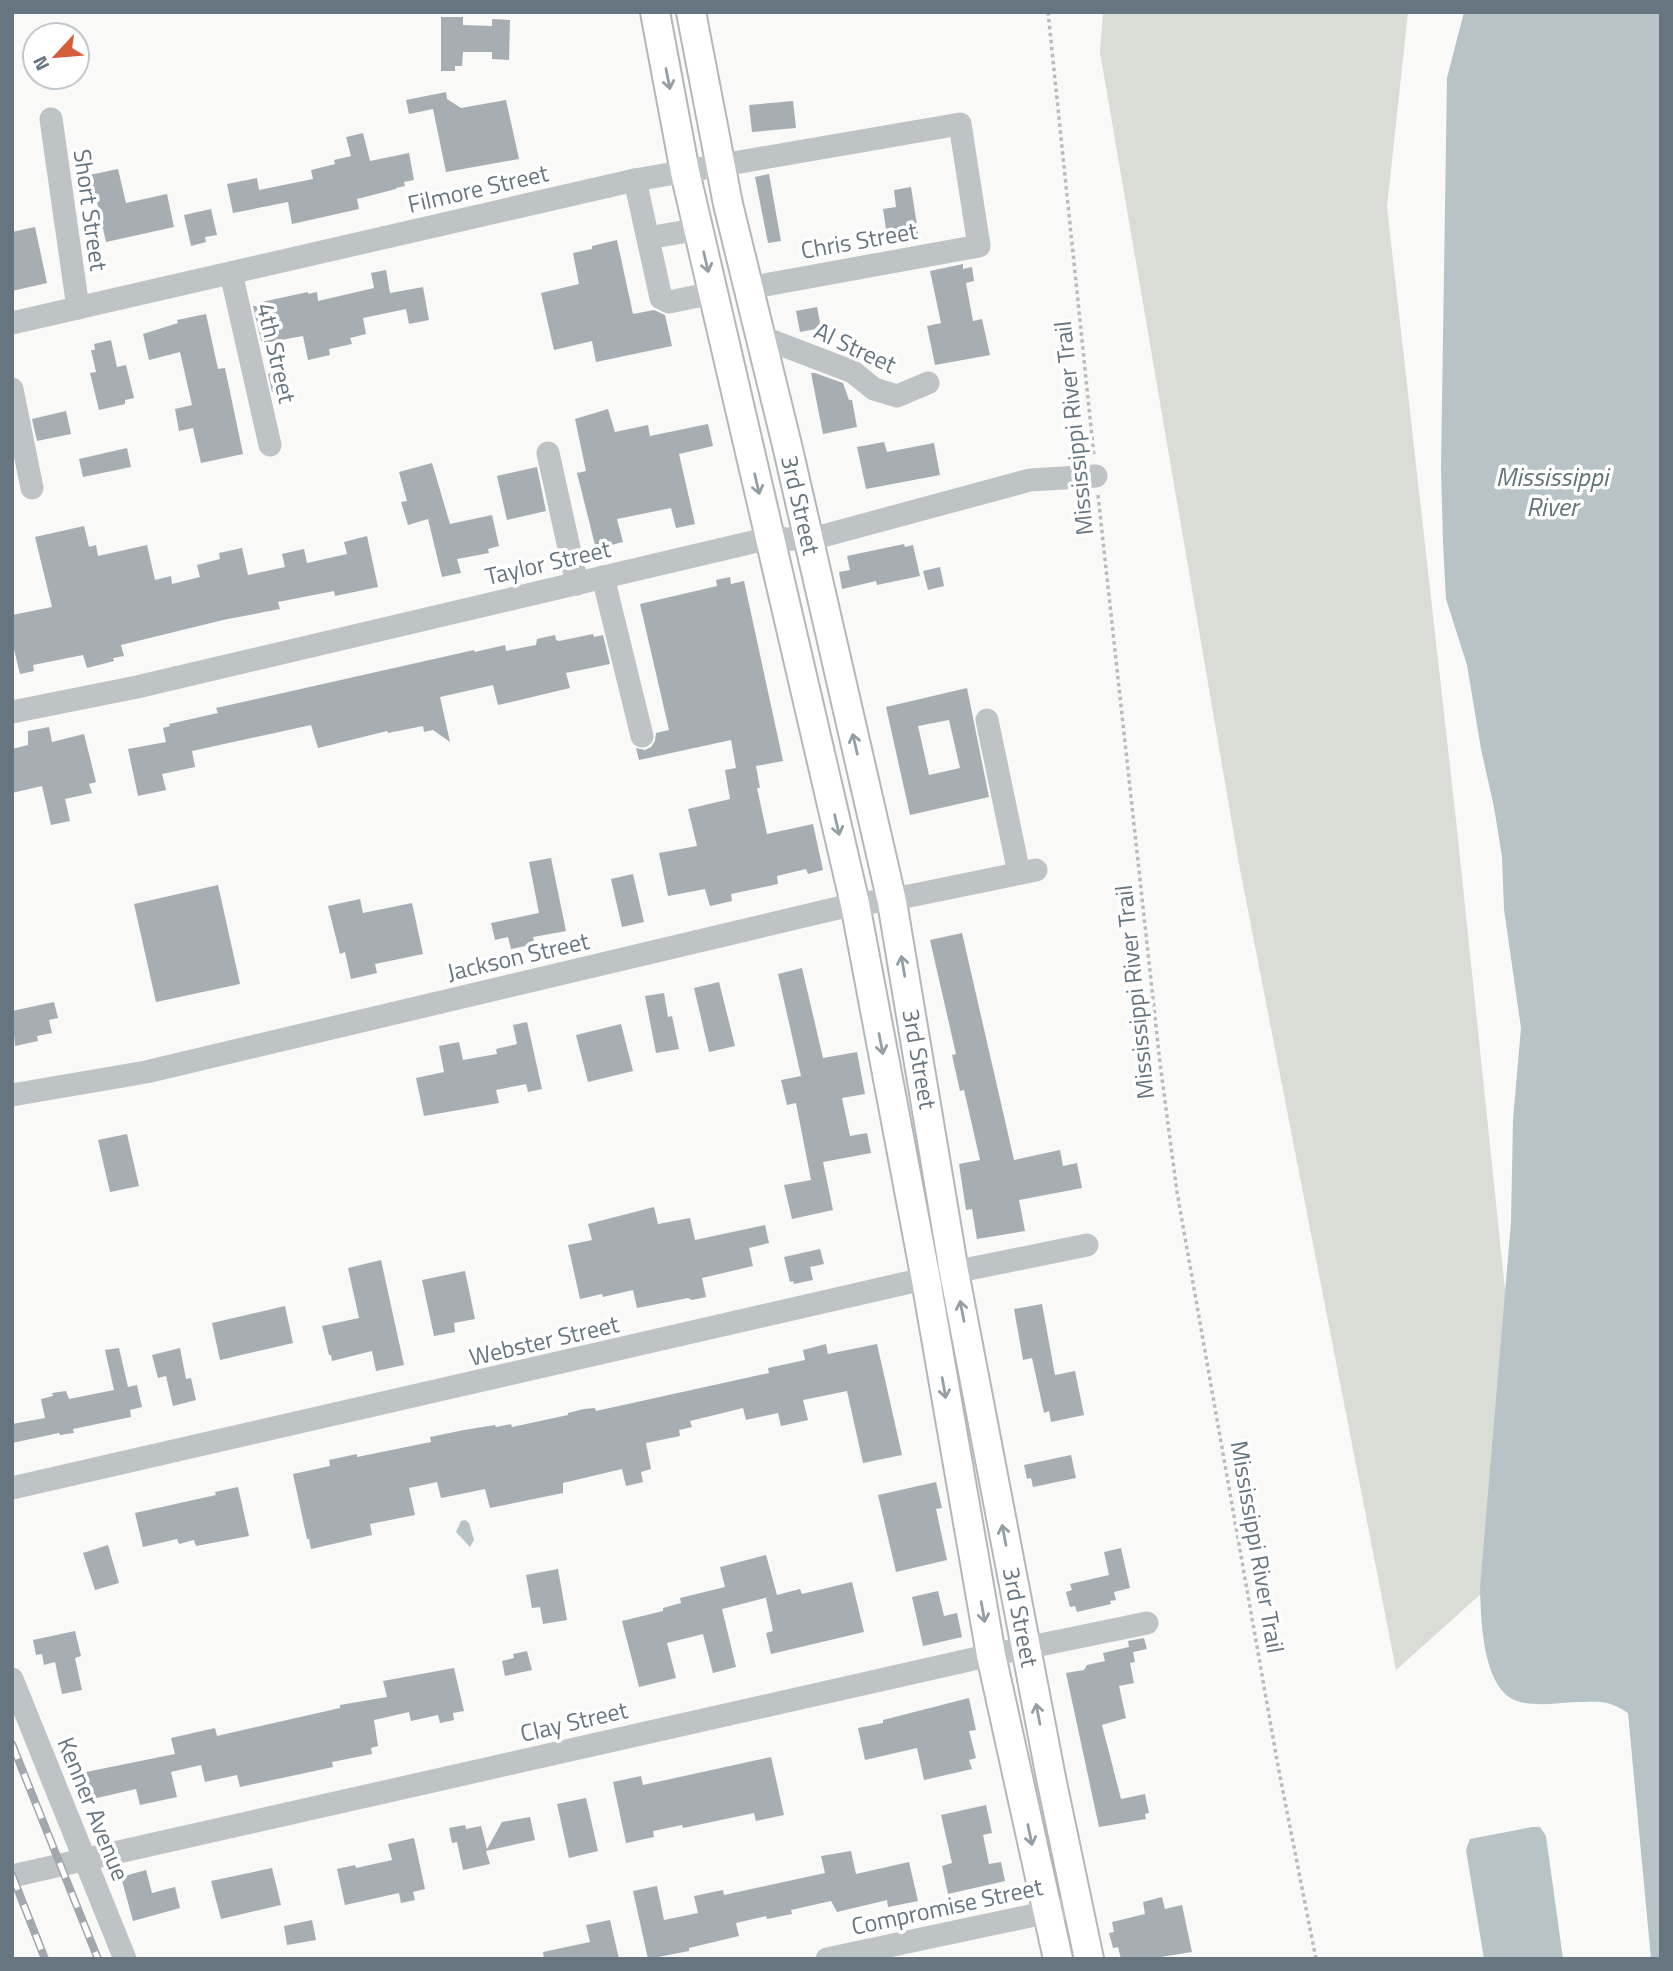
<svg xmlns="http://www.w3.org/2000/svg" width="1673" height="1971" font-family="'Titillium Web',sans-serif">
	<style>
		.green { fill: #d9ddd6 }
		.water { fill: #b7c3c6 }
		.building { fill: #a6aeb3; fill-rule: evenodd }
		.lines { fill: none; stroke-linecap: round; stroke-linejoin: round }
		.major-casing { stroke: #b2b7bb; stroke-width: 32 }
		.path { stroke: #b9bcbf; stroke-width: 3.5; stroke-dasharray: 3.5 3.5; stroke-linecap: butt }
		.minor { stroke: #bec3c6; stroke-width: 23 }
		.major { stroke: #fff; stroke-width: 28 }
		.rail-casing { stroke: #a1a7ac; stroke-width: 8 }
		.rail { stroke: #fff; stroke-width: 5; stroke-dasharray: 16; stroke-linecap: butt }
		.oneway { stroke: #949ea5 }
		.labels { text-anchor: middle; stroke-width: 7; stroke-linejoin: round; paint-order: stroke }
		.street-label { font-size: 24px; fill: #66757f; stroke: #fff }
		.water-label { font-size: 26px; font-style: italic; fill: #617379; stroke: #fff }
	</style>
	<rect width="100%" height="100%" fill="#f9f9f7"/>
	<polygon class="green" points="1103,12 1408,12 1387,207 1456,820 1506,1299 1521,1558 1396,1670 1239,864 1100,52"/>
	<g class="water">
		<path d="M1464,12H1661V1959H1651L1628,1713C1607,1699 1600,1702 1576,1702C1558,1703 1534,1707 1517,1701C1482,1689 1481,1618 1480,1588L1511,1222L1513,1120L1521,1028L1504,909L1502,857L1494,807L1481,749L1467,665L1446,599L1443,542L1441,468L1447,78Z"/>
		<polygon points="465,1520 469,1523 474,1540 470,1547 456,1532 461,1521"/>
		<polygon points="1532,1827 1540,1827 1546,1836 1563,1959 1484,1959 1466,1850 1470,1839"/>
	</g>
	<g class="building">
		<polygon points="441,17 463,17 463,25 492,26 492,19 510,20 509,60 492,59 492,52 463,52 462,66 455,66 455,71 441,71"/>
		<polygon points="446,92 447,99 461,108 506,100 519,159 446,172 433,109 409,114 406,100"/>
		<polygon points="793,101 796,128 752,132 749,105"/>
		<polygon points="363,133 370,161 409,153 414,180 404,182 405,186 396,188 396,189 357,199 359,209 292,224 288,202 233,213 227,184 257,178 259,190 313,179 311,170 335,164 334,160 351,156 346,137"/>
		<polygon points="118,169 126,203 167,194 174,227 106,242 96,197 85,199 80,177"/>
		<polygon points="769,174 781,241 768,243 755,177"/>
		<polygon points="911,187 919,238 888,243 883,209 896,207 894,190"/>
		<polygon points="211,209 217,235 205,237 206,242 191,246 184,215"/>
		<polygon points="35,227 47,283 12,291 12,232"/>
		<polygon points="617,240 633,314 654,310 665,315 672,346 596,362 592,341 554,350 541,293 579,284 573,253 592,249 592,246"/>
		<polygon points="963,264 963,269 972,267 974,281 966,283 973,321 982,319 990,355 935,365 927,326 941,323 930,271"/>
		<polygon points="386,270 390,293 423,287 429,320 409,324 406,309 363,318 366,334 350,338 352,344 329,349 330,355 308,360 303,336 264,343 264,340 261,341 253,306 257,306 257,303 308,292 308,294 317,292 318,301 374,288 371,273"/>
		<polygon points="817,307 821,328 800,332 796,311"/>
		<polygon points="206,314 218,369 225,368 243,454 201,463 193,428 179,431 175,409 192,405 180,352 149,360 143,334 178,323 177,320"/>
		<polygon points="111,340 117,367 126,365 134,398 125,400 125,404 99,410 90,373 96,372 91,350 95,350 94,344"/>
		<polygon points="284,370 289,389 272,392 268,374"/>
		<polygon points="811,373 815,373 843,383 849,400 852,400 857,427 823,434"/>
		<polygon points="608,409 615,432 648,425 650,436 708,424 713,446 679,454 695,524 676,528 671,508 617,519 623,542 596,549 577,473 586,471 575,419"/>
		<polygon points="66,411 71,434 37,441 32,419"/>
		<polygon points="884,442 887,452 934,443 940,475 866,489 857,447"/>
		<polygon points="127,448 131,467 83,477 79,459"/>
		<polygon points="432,463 450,524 492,515 499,546 488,549 489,553 457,559 461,573 442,577 428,519 408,525 401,502 407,501 399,472"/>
		<polygon points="537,467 546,511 507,520 497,476"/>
		<polygon points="84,526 89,547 96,545 98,556 147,545 155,580 171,576 172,584 200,577 197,565 220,559 219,553 242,548 248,575 285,567 282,554 304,549 307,563 347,554 344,542 367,536 378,587 335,596 334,591 278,602 280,609 223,620 121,645 124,656 113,658 114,661 87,668 83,655 33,665 34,671 20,674 12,641 12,615 52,607 35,537"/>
		<polygon points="904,544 905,547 913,545 920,576 877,585 876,581 842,589 839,572 850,570 847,556"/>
		<polygon points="940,567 944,586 928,590 923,571"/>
		<polygon points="730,577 731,584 744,581 783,761 756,766 760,788 757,788 767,834 813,824 823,870 808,874 806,869 777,876 778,884 731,894 732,901 710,906 705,889 668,896 659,853 697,846 688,809 730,799 725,770 736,768 731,740 639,760 636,748 645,750 651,747 655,741 656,733 669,730 640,604 717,586 716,580"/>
		<polygon points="593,634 594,637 603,635 610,664 566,673 570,688 498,705 493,685 440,697 450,742 433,730 424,732 423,726 388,733 387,731 318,748 311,725 192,751 195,767 162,774 166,790 138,796 128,749 166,742 163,728 170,726 169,724 218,713 216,708 474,650 475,652 505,645 506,651 536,645 537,639 555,635 556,640 559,641"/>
		<path d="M967,688L989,797L910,815L886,707ZM949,720L960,768L929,775L918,726Z"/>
		<polygon points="49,727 52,742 84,734 96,782 89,784 92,793 65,799 70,821 51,825 42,786 12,793 12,749 28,745 28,731"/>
		<polygon points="551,858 566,931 533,937 535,944 511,949 508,937 495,940 491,923 539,913 529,862"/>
		<polygon points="633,874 644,922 622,927 611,879"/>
		<polygon points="218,885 240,984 156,1002 134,904"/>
		<polygon points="360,899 363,913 412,903 423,954 375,964 377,973 351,979 345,952 340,954 328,906"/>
		<polygon points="962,933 1014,1160 1060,1150 1063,1166 1077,1163 1082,1188 1019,1200 1025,1231 977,1239 972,1209 966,1210 959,1164 980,1160 964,1090 960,1091 952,1055 956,1054 930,940"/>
		<polygon points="802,968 823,1058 857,1052 865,1094 842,1098 850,1136 867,1133 871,1153 823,1162 833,1210 792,1219 784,1185 811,1180 796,1103 787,1105 781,1080 801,1076 778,974"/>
		<polygon points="719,982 735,1046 709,1052 694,988"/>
		<polygon points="664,993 668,1017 672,1016 679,1049 656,1053 645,996"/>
		<polygon points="54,1002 58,1018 49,1020 52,1033 37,1036 38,1041 15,1046 12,1011"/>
		<polygon points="527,1022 542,1089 528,1092 526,1084 496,1090 499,1103 424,1116 416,1078 444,1072 439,1046 459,1042 463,1060 497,1054 496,1049 517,1044 513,1025"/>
		<polygon points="621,1024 633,1071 588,1082 576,1035"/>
		<polygon points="127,1134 139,1186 110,1192 98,1140"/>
		<polygon points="654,1207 658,1224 690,1218 695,1240 765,1225 769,1243 749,1248 753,1266 702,1278 706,1297 692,1300 688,1298 637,1308 633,1290 603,1297 602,1294 580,1299 568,1245 592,1240 588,1224"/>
		<polygon points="820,1249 824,1264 810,1267 813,1280 794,1284 793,1281 790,1282 784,1257"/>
		<polygon points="381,1260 404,1365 376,1371 372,1351 332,1361 331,1355 329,1355 322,1326 359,1318 348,1268"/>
		<polygon points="465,1271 475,1319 454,1323 455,1332 434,1336 422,1280"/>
		<polygon points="1042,1304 1055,1375 1075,1371 1084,1415 1051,1422 1049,1411 1044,1413 1032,1358 1023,1360 1014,1309"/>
		<polygon points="285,1306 293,1343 220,1360 212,1323"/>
		<polygon points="826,1344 828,1354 877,1344 902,1455 863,1463 847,1391 803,1400 808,1420 781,1426 778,1413 746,1420 743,1408 690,1421 692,1427 679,1430 680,1436 646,1443 651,1469 641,1472 643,1482 626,1486 622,1469 563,1483 563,1493 490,1508 485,1489 441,1498 437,1482 409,1488 415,1515 370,1524 372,1535 311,1549 309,1539 307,1539 293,1474 330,1466 329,1460 357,1454 357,1457 431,1442 430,1437 464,1430 495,1425 496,1427 511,1424 512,1427 568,1415 568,1413 584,1409 595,1408 596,1411 769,1373 768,1368 805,1360 803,1350"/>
		<polygon points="119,1348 128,1387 137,1385 142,1407 130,1410 131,1417 73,1429 74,1433 60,1435 59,1433 12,1443 12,1424 45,1418 41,1399 53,1396 52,1393 66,1391 69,1399 114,1390 105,1350"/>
		<polygon points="180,1348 186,1379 191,1378 196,1400 173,1406 166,1376 158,1378 152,1355"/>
		<polygon points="1071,1455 1076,1478 1033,1487 1031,1478 1027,1479 1024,1465"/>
		<polygon points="936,1482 942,1508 936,1509 947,1560 896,1572 878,1495"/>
		<polygon points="238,1487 249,1536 196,1546 194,1540 179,1544 177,1539 143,1547 135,1513 216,1495 215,1492"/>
		<polygon points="108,1545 119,1583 95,1590 83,1553"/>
		<polygon points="1121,1548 1130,1588 1114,1592 1116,1600 1110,1601 1111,1604 1077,1612 1075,1606 1070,1607 1066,1592 1072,1590 1070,1584 1109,1575 1104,1552"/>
		<polygon points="766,1555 777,1595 800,1589 802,1594 852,1582 864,1632 771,1654 766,1633 773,1631 766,1598 773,1596 722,1609 736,1667 713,1673 703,1634 667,1643 676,1678 639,1687 622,1621 663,1611 663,1608 681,1603 680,1598 725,1587 720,1567"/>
		<polygon points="558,1569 567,1620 543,1624 540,1607 532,1608 526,1575"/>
		<polygon points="938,1591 944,1616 957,1613 962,1637 923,1646 912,1597"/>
		<polygon points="75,1631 81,1656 75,1658 82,1690 62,1694 55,1662 44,1665 42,1654 36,1655 33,1640"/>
		<polygon points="1144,1638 1147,1649 1133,1652 1135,1662 1130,1663 1134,1683 1119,1686 1126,1718 1102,1725 1121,1799 1145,1794 1149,1813 1145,1814 1146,1819 1099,1827 1066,1673 1084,1670 1087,1665 1105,1661 1103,1653 1129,1647 1128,1641"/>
		<polygon points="527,1651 532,1670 505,1676 502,1661 514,1658 513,1654"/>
		<polygon points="454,1668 464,1711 453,1713 454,1720 440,1723 438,1715 411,1721 409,1712 374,1720 378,1746 371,1748 372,1754 332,1762 333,1767 240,1787 237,1775 205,1782 201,1765 171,1772 177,1797 140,1805 136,1789 88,1800 81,1773 175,1754 171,1738 215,1728 217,1736 340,1708 340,1705 387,1697 383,1681"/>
		<polygon points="969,1698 976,1730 969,1731 976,1758 969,1760 972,1769 924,1780 917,1748 865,1760 858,1728 883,1723 883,1720"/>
		<polygon points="771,1757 784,1815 756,1821 754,1813 683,1828 682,1825 653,1831 654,1837 626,1843 613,1782 641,1776 643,1785"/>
		<polygon points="586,1798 598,1851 569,1858 557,1804"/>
		<polygon points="986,1805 992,1833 983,1835 989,1864 1001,1862 1005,1881 948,1894 942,1866 952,1863 941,1815"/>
		<polygon points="530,1817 535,1840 486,1851 490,1864 463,1870 457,1842 452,1843 449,1828 465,1825 466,1829 481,1826 487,1849 502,1822"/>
		<polygon points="414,1838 425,1889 413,1892 415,1900 401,1903 399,1893 345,1905 337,1869 355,1865 356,1868 392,1860 388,1844"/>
		<polygon points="851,1851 856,1874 909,1862 918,1901 888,1907 887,1900 837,1912 831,1901 791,1910 792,1914 767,1919 766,1916 736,1923 739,1936 689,1948 689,1951 648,1959 633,1891 657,1886 664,1920 698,1913 694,1896 723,1890 724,1895 825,1873 821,1856"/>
		<polygon points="272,1868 281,1905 221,1919 211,1881"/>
		<polygon points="146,1870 152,1893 175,1887 180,1908 133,1921 121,1877"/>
		<polygon points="1162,1897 1165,1909 1182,1905 1192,1952 1148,1959 1121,1959 1118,1947 1113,1948 1109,1933 1114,1932 1112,1922 1145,1914 1143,1902"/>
		<polygon points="312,1920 316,1940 287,1945 284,1926"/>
		<polygon points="610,1920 619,1959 544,1959 543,1952 590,1942 586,1925"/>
	</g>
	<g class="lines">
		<defs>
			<g id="major">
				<polyline points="655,12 685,172 855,904 926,1280 991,1655 1058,1959"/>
				<polyline points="691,12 728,204 787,445 892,902 954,1272 1051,1778 1089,1959"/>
			</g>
		</defs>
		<use href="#major" class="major-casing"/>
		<g class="path">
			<polyline points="1048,12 1094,456"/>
			<polyline points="1098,495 1160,1063 1177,1192 1278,1766 1316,1959"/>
		</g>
		<g class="minor">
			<polyline points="51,119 78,308"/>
			<polyline points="635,180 661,298 669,302 713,293"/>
			<polyline points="648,238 699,229"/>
			<polyline points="231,273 270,445"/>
			<polyline points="12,323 635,180 960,124 979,246 748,288"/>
			<polyline points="759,336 853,372 874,389 897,396 928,383"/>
			<polyline points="12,389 32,488"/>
			<polyline points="548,453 577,584"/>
			<polyline points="603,577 642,736"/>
			<polyline points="12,712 137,687 770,538 808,540 1030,480 1096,476"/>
			<polyline points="987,720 1019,873"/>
			<polyline points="12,1095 146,1072 855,904 890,900 1036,870"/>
			<polyline points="12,1488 954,1272 1087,1245"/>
			<polyline points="12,1679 125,1959"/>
			<polyline points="12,1876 991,1655 1147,1623"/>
			<polyline points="827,1959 1077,1906"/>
		</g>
		<use href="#major" class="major"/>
		<defs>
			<g id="rail">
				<polyline points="12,1744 98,1959"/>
				<polyline points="12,1875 45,1959"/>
			</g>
		</defs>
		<use href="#rail" class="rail-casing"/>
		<use href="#rail" class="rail"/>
	</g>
	<defs><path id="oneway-shaft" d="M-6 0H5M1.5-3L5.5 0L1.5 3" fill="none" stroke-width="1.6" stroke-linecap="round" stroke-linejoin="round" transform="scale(1.75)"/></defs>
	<g class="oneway">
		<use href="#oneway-shaft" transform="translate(668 79) rotate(79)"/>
		<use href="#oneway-shaft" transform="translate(706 262) rotate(77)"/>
		<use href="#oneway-shaft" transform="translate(757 484) rotate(77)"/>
		<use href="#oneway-shaft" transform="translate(855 744) rotate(-103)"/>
		<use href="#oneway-shaft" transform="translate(837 825) rotate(77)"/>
		<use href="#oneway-shaft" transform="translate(903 966) rotate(-100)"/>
		<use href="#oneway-shaft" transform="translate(881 1044) rotate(79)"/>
		<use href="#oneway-shaft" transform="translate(962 1311) rotate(-101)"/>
		<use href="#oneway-shaft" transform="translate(944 1388) rotate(80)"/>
		<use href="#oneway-shaft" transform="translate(1004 1535) rotate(-101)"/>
		<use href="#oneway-shaft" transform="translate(983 1612) rotate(80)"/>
		<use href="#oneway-shaft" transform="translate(1038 1714) rotate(-101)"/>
		<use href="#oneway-shaft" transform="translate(1030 1835) rotate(78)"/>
	</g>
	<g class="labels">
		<g class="street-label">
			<text transform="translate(478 189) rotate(-13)" y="8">Filmore Street</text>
			<text transform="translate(90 210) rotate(82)" y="8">Short Street</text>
			<text transform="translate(859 241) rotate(-10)" y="8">Chris Street</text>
			<text transform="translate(855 348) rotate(25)" y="8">Al Street</text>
			<text transform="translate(276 353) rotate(77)" y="8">4th Street</text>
			<text transform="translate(1074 428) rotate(-96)" y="8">Mississippi River Trail</text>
			<text transform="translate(800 505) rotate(77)" y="8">3rd Street</text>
			<text transform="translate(548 563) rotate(-13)" y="8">Taylor Street</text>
			<text transform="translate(518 957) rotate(-13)" y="8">Jackson Street</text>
			<text transform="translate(1135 992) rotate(-96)" y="8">Mississippi River Trail</text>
			<text transform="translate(919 1059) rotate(80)" y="8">3rd Street</text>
			<text transform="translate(544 1341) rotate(-13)" y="8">Webster Street</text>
			<text transform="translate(1257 1547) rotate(80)" y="8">Mississippi River Trail</text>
			<text transform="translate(1020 1617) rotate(79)" y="8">3rd Street</text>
			<text transform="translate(574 1722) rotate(-13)" y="8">Clay Street</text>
			<text transform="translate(93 1809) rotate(68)" y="8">Kenner Avenue</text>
			<text transform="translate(947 1907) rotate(-12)" y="8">Compromise Street</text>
		</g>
		<g class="water-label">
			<text x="1552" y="486">Mississippi<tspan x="1552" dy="30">River</tspan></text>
		</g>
	</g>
	<rect width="1673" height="1971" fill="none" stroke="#66757f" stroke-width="28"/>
	<g transform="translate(56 56) rotate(244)"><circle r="33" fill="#ffffff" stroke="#c2c8cc" stroke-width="2"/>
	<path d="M0-5L12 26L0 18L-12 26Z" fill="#d55d3b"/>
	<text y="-10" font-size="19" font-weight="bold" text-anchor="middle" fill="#66757f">N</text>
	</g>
</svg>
